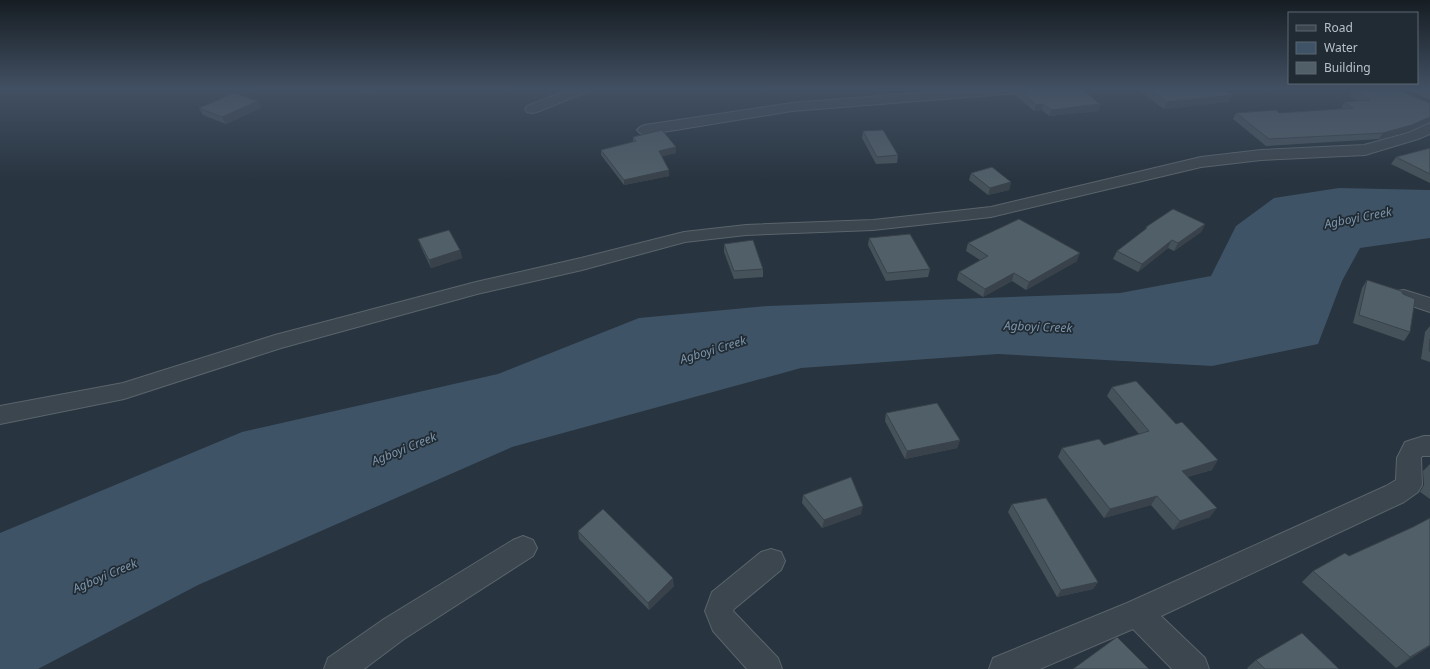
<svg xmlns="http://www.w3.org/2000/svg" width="1430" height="669" font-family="'Noto Sans',sans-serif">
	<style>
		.water { fill: #3f5366 }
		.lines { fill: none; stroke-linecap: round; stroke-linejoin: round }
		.minor-casing { stroke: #5a646c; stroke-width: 2 }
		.minor { fill: #3c464f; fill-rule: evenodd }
		.wall { fill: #46525a }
		.shaded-wall { fill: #39424a }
		.building { fill: #515f69; stroke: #39424a }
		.labels { text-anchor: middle; stroke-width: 3.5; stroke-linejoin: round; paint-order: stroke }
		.water-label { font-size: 12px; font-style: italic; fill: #7c94aa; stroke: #212b34 }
	</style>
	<rect width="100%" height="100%" fill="#28343f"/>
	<polygon class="water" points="1339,188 1430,190 1430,238 1360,248 1342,281 1318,344 1212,366 998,354 801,368 512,447 198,585 38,669 0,669 0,533 242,432 498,374 639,318 768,306 1120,293 1211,276 1236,226 1274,198"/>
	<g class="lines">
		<defs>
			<g id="minor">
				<polygon points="362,88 377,88 375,91 370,92 364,91"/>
				<polygon points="573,88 591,88 589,91 537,112 532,113 527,112 525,109 527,106"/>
				<polygon points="981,88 1036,88 1034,91 1029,92 792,111 645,135 640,133 637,130 640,127 645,125 792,103"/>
				<polygon points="1430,123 1430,134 1418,139 1365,155 1261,160 1201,167 991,217 873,230 746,235 685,242 582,270 477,294 281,348 124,399 0,424 0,406 123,383 275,335 476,282 581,258 684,232 746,225 873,220 991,207 1201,157 1261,150 1364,145 1408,133"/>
				<polygon points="1404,290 1430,298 1430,312 1397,301 1394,296 1397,291"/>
				<polygon points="1424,436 1430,436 1430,456 1422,456 1421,458 1422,485 1418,492 1404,502 1161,616 1205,658 1209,669 1172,669 1133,629 1040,669 989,669 993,658 1127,603 1386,486 1396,480 1397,458 1405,442"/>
				<polygon points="523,536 533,540 537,548 533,556 404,639 364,669 324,669 328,658 384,619 513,540"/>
				<polygon points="771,549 781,552 785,561 781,570 734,609 733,611 778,658 782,669 747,669 713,631 705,611 712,592 761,552"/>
			</g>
		</defs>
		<use href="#minor" class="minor-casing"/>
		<use href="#minor" class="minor"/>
	</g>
	<g class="wall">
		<polygon points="1017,88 1100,104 1098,111 1049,116 1042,110 1034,111 1015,95"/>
		<polygon points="1138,88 1221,88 1232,95 1228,102 1164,109 1137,89"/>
		<polygon points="1347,88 1393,88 1430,103 1430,122 1407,132 1379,139 1266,146 1233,119 1236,113 1279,113 1341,109 1344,102 1358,101 1349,96 1353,91"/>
		<polygon points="1403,88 1430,88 1430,100"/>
		<polygon points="258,101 261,108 226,124 203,115 199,108"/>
		<polygon points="863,131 898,155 897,163 876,164 862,138"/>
		<polygon points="633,137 676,153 662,156 669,176 624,185 601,155 601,150 633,142"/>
		<polygon points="1430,148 1430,183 1391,164 1396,157"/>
		<polygon points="971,173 1011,182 1009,190 988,195 969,180"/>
		<polygon points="1205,224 1201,232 1174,251 1168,248 1138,272 1113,259 1117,251 1145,230 1146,227"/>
		<polygon points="869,238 930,269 928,277 886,281 868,245"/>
		<polygon points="418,239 460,250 462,258 431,268 421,247"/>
		<polygon points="968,243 1077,261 1026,290 1012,281 983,297 957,280 959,272 980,260 966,251"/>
		<polygon points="724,244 763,269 763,277 734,279 724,252"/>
		<polygon points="1367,280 1410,332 1404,341 1353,323 1362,288"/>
		<polygon points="1430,326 1430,362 1421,359 1425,332"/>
		<polygon points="1112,387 1212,470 1187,477 1210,517 1173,530 1151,505 1104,518 1058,457 1062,448 1104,445 1139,434 1107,396"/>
		<polygon points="886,413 960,440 957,448 905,459 885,421"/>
		<polygon points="1430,464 1430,499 1420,492 1424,485 1423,471"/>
		<polygon points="803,495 861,514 822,528 802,503"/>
		<polygon points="1012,504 1098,582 1093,589 1057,597 1008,512"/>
		<polygon points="1430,518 1430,646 1396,668 1302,582 1313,571 1349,556 1413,527"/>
		<polygon points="578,531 674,586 649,610 579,539"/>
		<polygon points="1256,660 1339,669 1248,669 1247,668"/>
	</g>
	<g class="shaded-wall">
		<polygon points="1232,95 1228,102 1164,109 1167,102"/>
		<polygon points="258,101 261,108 226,124 222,117"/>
		<polygon points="1043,104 1042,110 1034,111 1036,105"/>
		<polygon points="1100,104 1098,111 1049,116 1051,110"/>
		<polygon points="1430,117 1430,122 1407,132 1379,139 1383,133"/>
		<polygon points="676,147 676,153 660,157 659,151"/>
		<polygon points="669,170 669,176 624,185 624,180"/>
		<polygon points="1011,182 1009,190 988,195 990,188"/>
		<polygon points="1205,224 1201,232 1174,251 1178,243"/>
		<polygon points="1172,240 1168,248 1138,272 1142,264"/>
		<polygon points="460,250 462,258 431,268 429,260"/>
		<polygon points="1080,253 1077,261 1026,290 1029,282"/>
		<polygon points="1014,273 1012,281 983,297 985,289"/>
		<polygon points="960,440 957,448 905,459 907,451"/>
		<polygon points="1218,460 1212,470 1175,480 1182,471"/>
		<polygon points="1157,496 1151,505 1104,518 1110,509"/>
		<polygon points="863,506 861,514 822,528 824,520"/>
		<polygon points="1217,508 1210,517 1173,530 1180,521"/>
		<polygon points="673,578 674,586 649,610 648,603"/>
		<polygon points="1098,582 1093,589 1057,597 1061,590"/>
		<polygon points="1430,645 1430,646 1396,668 1410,657"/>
	</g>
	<g class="building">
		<polygon points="1017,88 1080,88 1100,104 1051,110 1043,104 1036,105"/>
		<polygon points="1148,88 1221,88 1232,95 1167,102"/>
		<polygon points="1362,88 1393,88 1430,103 1430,117 1412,125 1383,133 1269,139 1236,113 1276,110 1279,113 1353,108 1344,102 1371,100 1353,90 1365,89"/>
		<polygon points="1421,88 1430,88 1430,92"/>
		<polygon points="234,93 258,101 222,117 199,108"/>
		<polygon points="662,130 676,147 659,151 669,170 624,180 601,150 636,141 633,137"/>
		<polygon points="883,130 898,155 877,157 863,131"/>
		<polygon points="1430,148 1430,174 1396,157"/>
		<polygon points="992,167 1011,182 990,188 971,173"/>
		<polygon points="1173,209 1205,224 1178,243 1172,240 1142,264 1117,251 1147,228 1146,227"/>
		<polygon points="1019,219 1080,253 1029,282 1014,273 985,289 959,272 988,256 968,243"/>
		<polygon points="449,230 460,250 429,260 418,239"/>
		<polygon points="910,234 930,269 887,273 869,238"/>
		<polygon points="753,240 763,269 734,271 724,244"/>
		<polygon points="1367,280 1401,291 1403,294 1415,299 1410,332 1359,315"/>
		<polygon points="1430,339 1430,352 1429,351"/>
		<polygon points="1136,381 1176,424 1182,422 1218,460 1182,471 1217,508 1180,521 1157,496 1110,509 1062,448 1099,439 1104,445 1149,431 1112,387"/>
		<polygon points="937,403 960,440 907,451 886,413"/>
		<polygon points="851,477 863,506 824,520 803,495"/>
		<polygon points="1046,498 1098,582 1061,590 1012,504"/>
		<polygon points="603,509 673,578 648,603 578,531"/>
		<polygon points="1430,518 1430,645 1410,657 1313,571 1345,553 1349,556 1413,527"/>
		<polygon points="1302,633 1339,669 1265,669 1256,660"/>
		<polygon points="1117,637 1149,669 1073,669"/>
	</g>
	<linearGradient id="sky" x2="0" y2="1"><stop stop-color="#161d23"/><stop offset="0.49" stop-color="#425063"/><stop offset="1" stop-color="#425063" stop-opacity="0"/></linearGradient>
	<rect width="1430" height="181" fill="url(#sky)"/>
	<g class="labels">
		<g class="water-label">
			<text transform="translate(1358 218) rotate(-11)" y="4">Agboyi Creek</text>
			<text transform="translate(1038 327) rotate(2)" y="4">Agboyi Creek</text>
			<text transform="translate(713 350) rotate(-17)" y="4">Agboyi Creek</text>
			<text transform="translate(404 449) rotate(-22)" y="4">Agboyi Creek</text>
			<text transform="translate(105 576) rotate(-23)" y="4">Agboyi Creek</text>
		</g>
	</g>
	<rect x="1288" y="12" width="130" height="72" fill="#212b34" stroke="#5d6770"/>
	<rect x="1296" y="25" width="20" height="6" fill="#3c464f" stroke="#5d6770"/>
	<text x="1324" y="32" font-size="12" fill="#b8c1c9">Road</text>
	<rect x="1296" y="42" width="20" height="12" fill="#3f5366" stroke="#5d6770"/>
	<text x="1324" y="52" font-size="12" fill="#b8c1c9">Water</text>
	<rect x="1296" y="62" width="20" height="12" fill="#515f69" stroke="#5d6770"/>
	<text x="1324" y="72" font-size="12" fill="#b8c1c9">Building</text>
</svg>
